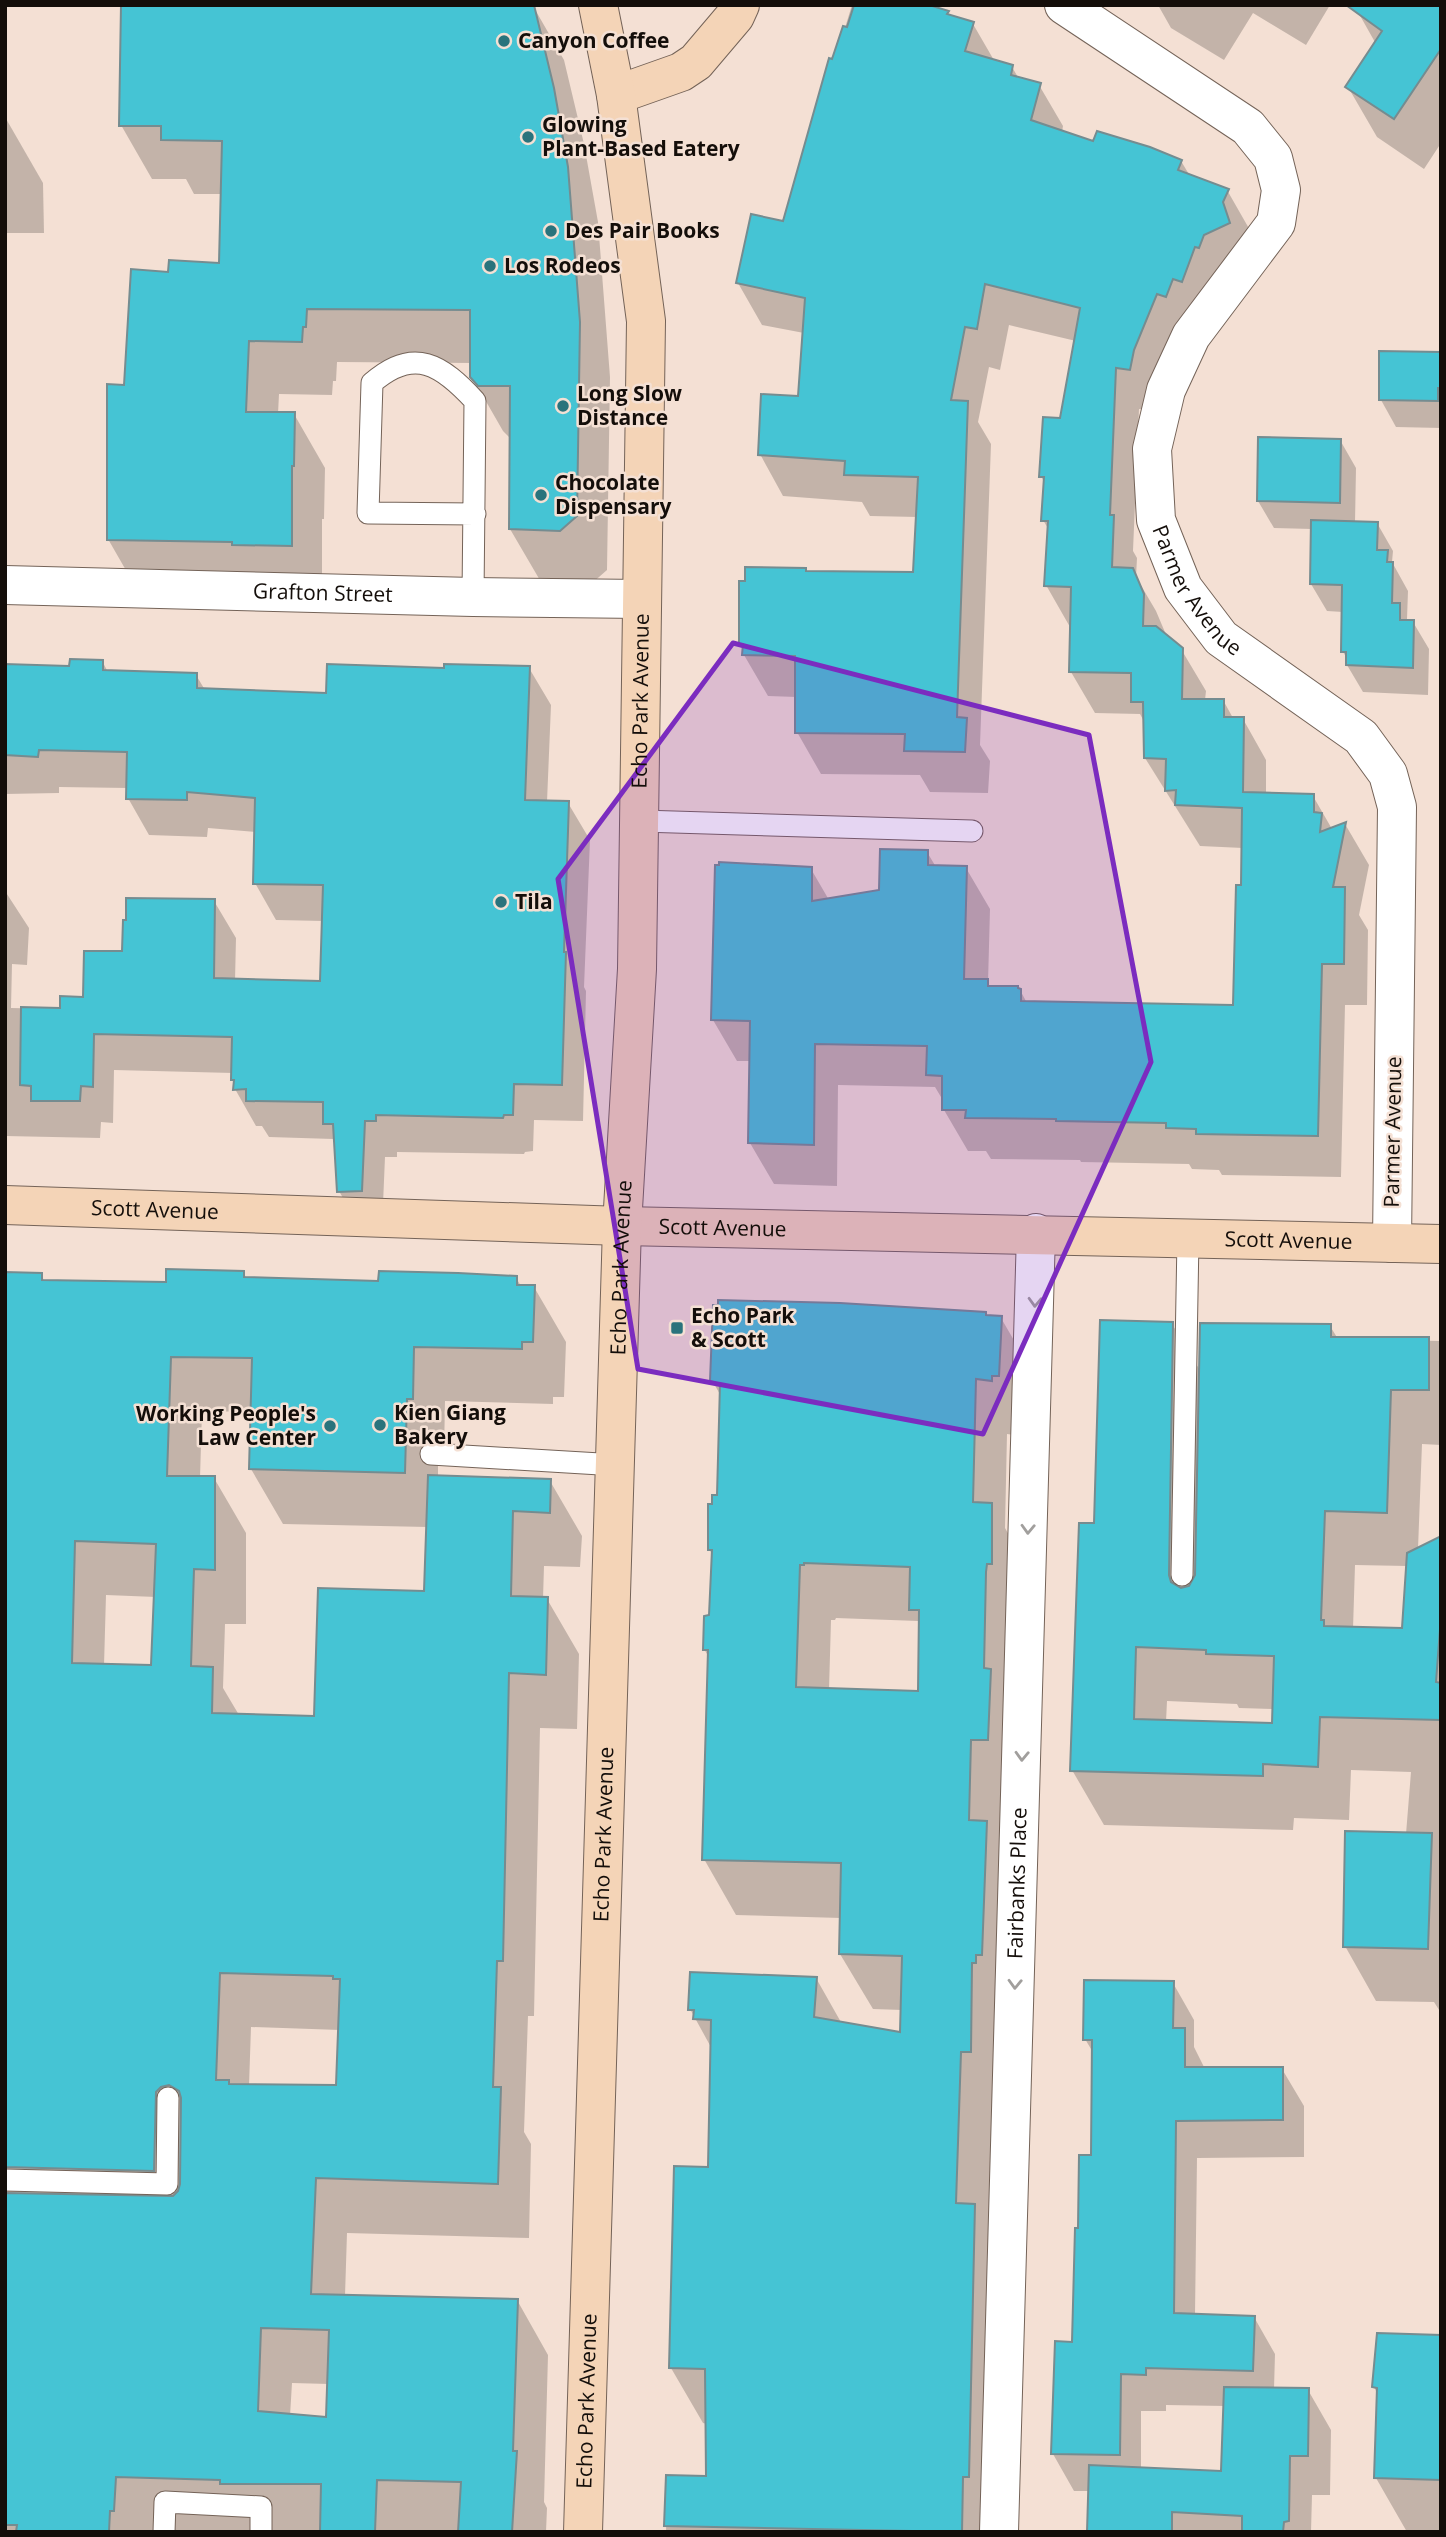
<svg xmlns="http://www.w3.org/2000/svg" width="1446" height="2537" font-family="'Open Sans',sans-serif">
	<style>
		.shadow { fill: #0003; fill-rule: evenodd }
		.building { fill: #45c4d4; stroke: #758c90; stroke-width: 2; fill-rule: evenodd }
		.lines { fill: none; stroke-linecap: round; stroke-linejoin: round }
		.lane-casing { stroke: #746358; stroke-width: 23 }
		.street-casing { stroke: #746358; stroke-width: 40 }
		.secondary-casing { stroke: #746358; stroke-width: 40 }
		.lane { stroke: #fff; stroke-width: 21 }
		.street { stroke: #fff; stroke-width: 38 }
		.secondary { stroke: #f4d4b7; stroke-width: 38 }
		.oneway { stroke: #a19f9d }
		.marked { fill: #7b2cbf; fill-opacity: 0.2; stroke: #7b2cbf; stroke-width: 5; stroke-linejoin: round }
		.poi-dot { fill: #2a737c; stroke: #f4e0d4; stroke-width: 2.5 }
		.labels { text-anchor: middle; stroke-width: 5; stroke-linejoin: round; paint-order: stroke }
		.poi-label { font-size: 21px; font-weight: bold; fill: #140e0a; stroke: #f4e0d4; text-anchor: start }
		.street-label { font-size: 21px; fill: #140e0a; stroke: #f4e0d4 }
	</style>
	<rect width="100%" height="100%" fill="#f4e0d4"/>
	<g class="shadow">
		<polygon points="852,5 923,5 947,12 950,17 973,24 995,62 1012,67 1019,79 1039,85 1063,126 1062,132 1094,144 1181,161 1190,176 1227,190 1251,232 1154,410 1139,409 1133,551 1137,558 1136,577 1156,611 1167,637 1181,649 1206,691 1205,700 1223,700 1233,718 1243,719 1266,760 1266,794 1313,796 1332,829 1345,824 1369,865 1359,915 1368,930 1367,1005 1345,1005 1341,1177 1222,1175 1219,1170 1192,1169 1189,1164 1081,1162 1080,1160 991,1159 986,1151 968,1151 944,1110 944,1102 935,1087 838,1085 837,1186 774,1184 750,1143 751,1061 737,1061 713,1020 811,869 829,900 881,892 927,852 936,867 966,868 990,909 988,983 991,988 1020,990 1027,1003 1235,1007 1243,848 1200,846 1145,758 1145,723 1140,714 1095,713 1071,672 1070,627 1046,585 1049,530 1043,520 1045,484 1041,476 1061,420 1076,341 1009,325 1000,370 989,367 978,422 991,444 980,745 990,761 988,793 930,792 920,775 821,774 797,732 797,697 768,696 744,655 741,643 807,573 915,573 918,517 870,516 862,502 783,496 760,454 800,398 804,333 762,325 738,283 785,223"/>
		<polygon points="1158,5 1330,5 1306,45 1253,13 1224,60 1171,28"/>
		<polygon points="533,6 564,60 584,144 598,222 610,377 607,570 591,584 541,582 510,529 511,439 503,431 472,377 472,363 337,362 336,381 333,381 332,395 279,394 278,414 294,414 325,468 324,519 322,519 322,599 139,593 108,539 125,386 169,274 220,265 222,194 194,194 186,179 152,179 121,125"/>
		<polygon points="1358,12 1441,12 1441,143 1424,169 1377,137 1348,87 1376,44"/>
		<polygon points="5,117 43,183 44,233 5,233"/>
		<polygon points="1441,354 1441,428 1396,427 1381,400"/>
		<polygon points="1340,440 1356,468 1355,523 1377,523 1393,551 1392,562 1408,591 1407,619 1409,622 1413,622 1429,649 1428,695 1363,692 1347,665 1348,660 1343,652 1343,612 1327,611 1311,584 1312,529 1274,528 1258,501"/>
		<polygon points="102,661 108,672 196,675 205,690 328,695 446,670 529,668 551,705 547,802 568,803 590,840 584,987 586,991 583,1121 534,1120 533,1151 525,1152 524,1154 397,1152 397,1157 385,1157 382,1228 360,1228 339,1191 336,1143 333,1139 269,1137 262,1126 256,1126 235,1089 233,1073 114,1070 113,1123 101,1122 100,1138 5,1136 5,891 29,928 27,965 12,964 11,1008 62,1009 85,998 124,952 214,901 236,938 235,981 322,983 324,921 276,920 255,883 256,832 208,828 207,837 149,835 128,798 128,788 59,787 59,793 5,794 5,665 71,667"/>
		<path d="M243,1272L247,1279L380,1283L516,1278L521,1286L534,1287L566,1342L564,1397H553V1404L445,1401L444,1453L438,1454V1477L550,1481L582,1536L580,1567L544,1566L543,1599H547L579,1654L577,1729L540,1728L534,2016H528L524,2132L531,2144L529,2238L347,2233L345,2296L517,2300L548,2355L544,2502L547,2508L546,2532H5V1274L41,1275L45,1282L168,1283ZM202,1411L252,1412L251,1469L283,1524L428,1527L426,1593L315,1718L239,1715L223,1688L225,1624H246V1533L214,1478H200ZM106,1595L156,1597L152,1667L104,1666ZM251,2027L340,2030L338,2087L249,2086ZM292,2383L329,2384L328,2419L290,2416Z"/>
		<path d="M987,1317L1001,1318L1033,1373L1023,1436L1007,1434L1005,1528L1023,1560L992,2107L988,2231L1006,2262L1000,2532H666L667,2477L707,2478V2424L703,2423L671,2368L710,2168L712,2049L690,2009L816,1978L842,2024L901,2034L902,2010L873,2009L840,1954L841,1918L736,1915L704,1859L710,1659L704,1649L711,1617L714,1557L709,1549L714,1506L719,1497L722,1398L712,1380ZM836,1618L918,1621L921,1626L919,1693L829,1690L831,1620H835Z"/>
		<path d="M1172,1324L1201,1372L1330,1326L1338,1339L1441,1341V1445L1422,1444L1418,1549L1441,1543V2013L1434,2002L1376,2001L1345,1946L1406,1834L1411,1772L1351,1770L1349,1820L1294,1818L1293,1830L1104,1825L1072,1770L1095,1525ZM1355,1565L1407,1566L1403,1630L1353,1629ZM1167,1701L1237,1704L1239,1708L1274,1709L1273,1725L1166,1722Z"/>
		<path d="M1173,1983L1194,2020V2047L1205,2069H1282L1304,2106V2157L1197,2158L1195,2315L1254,2317L1275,2354L1274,2389L1308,2390L1331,2430L1330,2495H1312L1311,2532H1088L1090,2491H1074L1053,2454L1074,2344L1080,2230L1092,2157L1094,2054L1085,2039ZM1166,2405L1225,2406L1222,2473L1141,2469V2411H1166Z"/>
		<polygon points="1441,2338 1441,2532 1407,2532 1376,2478 1378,2395 1374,2387"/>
	</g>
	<g class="building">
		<polygon points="121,5 534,5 554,88 568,167 580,322 577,516 560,531 509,529 510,386 478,386 470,377 470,310 307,309 306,327 303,327 302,342 249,341 246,412 295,412 294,466 292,466 292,546 232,545 232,542 107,540 107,384 124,385 131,269 168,272 169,260 219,263 222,141 161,140 161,126 119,126"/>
		<polygon points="854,5 929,5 949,11 947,14 974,22 965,51 1013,65 1011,75 1041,83 1031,120 1093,141 1097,131 1150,147 1182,160 1178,170 1229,189 1223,202 1230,223 1204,235 1199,248 1195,247 1182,282 1173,279 1166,297 1157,294 1134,350 1130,370 1116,368 1110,515 1114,515 1112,567 1133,568 1144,594 1143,626 1156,626 1183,648 1182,699 1224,699 1224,717 1244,717 1243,792 1314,794 1314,812 1322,813 1320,832 1346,822 1333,887 1345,887 1344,964 1322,964 1318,1136 1196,1134 1196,1129 1166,1128 1166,1123 1056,1121 1056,1119 965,1118 966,1110 942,1110 942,1076 926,1075 927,1046 815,1044 814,1145 748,1143 750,1021 711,1020 715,865 719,865 719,862 812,867 812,901 879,890 880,849 928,850 928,865 967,866 964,979 988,979 988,986 1018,986 1018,988 1021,989 1021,1001 1233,1005 1236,885 1241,885 1242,808 1175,805 1176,790 1165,791 1166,759 1144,758 1143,702 1131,702 1131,673 1069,672 1071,587 1044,586 1048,521 1041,521 1044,477 1039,477 1043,417 1060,418 1080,308 985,284 977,329 965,327 951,400 968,401 957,717 967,718 965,752 904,751 905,734 795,733 795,656 742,655 743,644 739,644 739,581 745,581 745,567 806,568 806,571 913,572 918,477 844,475 845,461 758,455 761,394 798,396 805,298 736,283 751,214 783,221 829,58 832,59 843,26 847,27"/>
		<polygon points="1346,5 1441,5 1441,49 1394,119 1345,87 1382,31"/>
		<polygon points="1379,351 1441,352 1441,388 1438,388 1438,401 1379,400"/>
		<polygon points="1258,437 1341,439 1340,503 1257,501"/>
		<polygon points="1311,520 1378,522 1377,550 1388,550 1387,562 1393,562 1392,603 1400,603 1400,620 1414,620 1413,668 1346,665 1346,652 1341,652 1342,585 1310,584"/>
		<polygon points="70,659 103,660 103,670 197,673 197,688 326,693 327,664 444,668 444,664 530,666 525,800 569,801 564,952 566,952 562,1085 514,1084 513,1115 504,1115 503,1118 376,1115 376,1121 365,1121 362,1191 337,1192 333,1124 323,1124 323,1102 246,1101 246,1089 233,1090 234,1080 231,1080 232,1037 94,1034 93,1087 81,1086 80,1101 31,1101 31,1086 20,1085 21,1007 60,1008 60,996 83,997 84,951 122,951 123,920 126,920 126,898 215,899 214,978 320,981 323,885 253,884 255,798 187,792 187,800 126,799 127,752 39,750 38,757 5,755 5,664 69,666"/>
		<path d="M166,1269L244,1271V1277L378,1281L379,1271L458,1273L517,1276V1285H535L533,1342H522V1349L414,1347L413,1399H407L405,1473L249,1469L252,1358L171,1357L167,1476H215V1570L194,1569L191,1666L213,1667L212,1713L314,1716L318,1588L424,1591L428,1475L551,1479L550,1513L513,1511L511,1596L548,1597L546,1675L509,1673L503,1961H497L493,2087H501L498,2184L316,2178L311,2294L518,2299L513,2451H517L512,2532H458L461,2482L377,2480L375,2532H320L321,2484H220V2480L116,2477L114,2511H110L109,2532H16L17,2525H5V2193L173,2196L178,2191L180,2184L181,2098L179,2091L169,2085L161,2087L156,2092L154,2171L5,2167V1272L42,1273V1280L166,1282ZM75,1541L156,1544L151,1665L72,1663ZM220,1973L333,1976V1979H340L336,2085L229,2084V2080H216ZM261,2328L329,2330L326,2417L258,2411Z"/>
		<path d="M718,1300L840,1303L986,1312V1315L1002,1316L999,1376H992V1381L976,1379L973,1502L992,1503V1564H987L986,1572L984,1668L991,1669L988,1740H971L969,1820L987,1821L982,1955H976V1963H972L971,2052H961L956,2203L975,2204L969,2477H963L962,2532L664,2526L666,2475L706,2476L705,2369L669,2368L674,2166L708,2167L711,2020L693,2019L694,2010H688L690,1972L817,1977L814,2017L900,2032L902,1956L839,1954L841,1863L702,1860L708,1650H703L704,1616L709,1615L712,1550H708V1504H712V1495H717L720,1384L710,1381L713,1305H718ZM804,1563L910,1567L909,1610H919L918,1691L796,1687L800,1565H804Z"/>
		<path d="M1100,1320L1173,1322L1169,1575L1171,1582L1181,1588L1189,1586L1195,1575L1200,1323L1331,1324V1337H1429V1390H1391L1387,1513L1325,1511L1321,1620H1324V1626L1402,1628L1407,1553L1441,1536V1616L1436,1682L1441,1683V1720L1320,1717L1318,1767L1263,1764V1776L1070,1771L1079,1523H1094ZM1136,1647L1206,1650V1654L1274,1656L1272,1723L1134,1719Z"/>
		<polygon points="1345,1831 1432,1833 1428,1949 1343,1947"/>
		<polygon points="1084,1980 1174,1981 1173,2028 1185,2028 1185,2067 1283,2067 1283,2120 1176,2121 1174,2313 1255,2316 1253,2371 1146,2368 1146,2375 1121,2374 1120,2455 1051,2454 1055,2341 1072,2342 1075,2228 1078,2228 1079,2155 1091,2155 1092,2040 1083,2040"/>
		<polygon points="1377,2333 1441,2335 1441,2480 1374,2478 1377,2388 1372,2387"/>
		<polygon points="1224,2387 1309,2388 1308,2456 1290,2456 1289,2521 1284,2522 1283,2532 1242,2531 1242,2516 1172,2512 1172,2532 1087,2532 1089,2465 1221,2471"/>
	</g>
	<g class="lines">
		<defs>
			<g id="lane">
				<path d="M473,597L475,401C442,365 414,346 372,383L368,513L475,514"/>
				<polyline points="641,821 972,831"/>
				<polyline points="431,1454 617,1465"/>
				<polyline points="1182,1575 1188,1239"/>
				<polyline points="5,2180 167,2184 168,2098"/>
				<polyline points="164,2532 165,2502 261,2507 261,2532"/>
			</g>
			<g id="street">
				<path id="s1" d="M1064,5L1248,127L1273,158L1281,190L1276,223L1191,336L1166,390L1152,449L1156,520L1183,588L1221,638L1361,737L1388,774L1397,807L1392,1243"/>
				<path id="s2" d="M5,585L473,597L642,599"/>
				<path id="s3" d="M999,2532L1036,1233"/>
			</g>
			<g id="secondary">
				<polyline points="616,95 681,72 696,62 735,16 740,5"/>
				<path id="s4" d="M5,1205L622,1226L1441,1244"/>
				<path id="s5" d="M583,2532L622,1226L637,969L646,321L616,95L598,5"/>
			</g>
		</defs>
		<use href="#lane" class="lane-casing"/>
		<use href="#street" class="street-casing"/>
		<use href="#secondary" class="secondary-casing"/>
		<use href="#lane" class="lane"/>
		<use href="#street" class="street"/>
		<use href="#secondary" class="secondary"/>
	</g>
	<defs><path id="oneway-chevron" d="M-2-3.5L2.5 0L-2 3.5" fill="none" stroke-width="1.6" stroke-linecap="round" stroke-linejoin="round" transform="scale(1.75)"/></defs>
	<g class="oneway">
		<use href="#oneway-chevron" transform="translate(1035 1302) rotate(92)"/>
		<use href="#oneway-chevron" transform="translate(1028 1529) rotate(92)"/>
		<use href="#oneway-chevron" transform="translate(1022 1756) rotate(92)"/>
		<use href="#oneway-chevron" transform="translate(1015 1984) rotate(92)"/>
	</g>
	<path class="marked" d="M733,643L1089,735L1151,1062L983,1434L638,1369L558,879Z"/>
	<g class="poi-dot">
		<circle cx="504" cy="41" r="7"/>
		<circle cx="528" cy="137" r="7"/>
		<circle cx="551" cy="231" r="7"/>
		<circle cx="490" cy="266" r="7"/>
		<circle cx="563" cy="406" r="7"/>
		<circle cx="541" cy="495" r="7"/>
		<circle cx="501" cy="902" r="7"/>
		<rect x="670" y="1321" width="14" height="14" rx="3.5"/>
		<circle cx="380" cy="1425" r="7"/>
		<circle cx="330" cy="1426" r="7"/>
	</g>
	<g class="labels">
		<g class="poi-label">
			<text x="518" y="48">Canyon Coffee</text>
			<text x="542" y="132">Glowing<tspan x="542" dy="24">Plant-Based Eatery</tspan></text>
			<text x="565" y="238">Des Pair Books</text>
			<text x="504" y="273">Los Rodeos</text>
			<text x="577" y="401">Long Slow<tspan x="577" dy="24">Distance</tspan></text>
			<text x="555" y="490">Chocolate<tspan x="555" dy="24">Dispensary</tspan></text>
			<text x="515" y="909">Tila</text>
			<text x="691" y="1323">Echo Park<tspan x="691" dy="24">&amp; Scott</tspan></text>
			<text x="394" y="1420">Kien Giang<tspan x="394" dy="24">Bakery</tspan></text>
			<text x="316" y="1421" text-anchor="end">Working People's<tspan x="316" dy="24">Law Center</tspan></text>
		</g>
		<g class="street-label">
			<text dy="7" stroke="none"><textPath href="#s1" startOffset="742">Parmer Avenue</textPath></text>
			<text dy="7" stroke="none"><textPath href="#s2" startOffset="318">Grafton Street</textPath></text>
			<text dy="7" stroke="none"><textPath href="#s5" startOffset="1832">Echo Park Avenue</textPath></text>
			<text transform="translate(1393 1132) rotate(-89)" y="7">Parmer Avenue</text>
			<text dy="7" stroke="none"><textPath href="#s4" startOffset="150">Scott Avenue</textPath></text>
			<text dy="7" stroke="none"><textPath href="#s4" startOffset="718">Scott Avenue</textPath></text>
			<text dy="7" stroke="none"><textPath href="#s4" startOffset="1284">Scott Avenue</textPath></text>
			<text dy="7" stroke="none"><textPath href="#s5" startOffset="1265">Echo Park Avenue</textPath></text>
			<text dy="7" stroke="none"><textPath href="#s5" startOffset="698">Echo Park Avenue</textPath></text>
			<text dy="7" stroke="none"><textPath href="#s3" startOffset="649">Fairbanks Place</textPath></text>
			<text dy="7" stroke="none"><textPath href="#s5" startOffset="131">Echo Park Avenue</textPath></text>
		</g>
	</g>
	<rect width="1446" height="2537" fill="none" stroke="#140e0a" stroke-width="14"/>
</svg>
